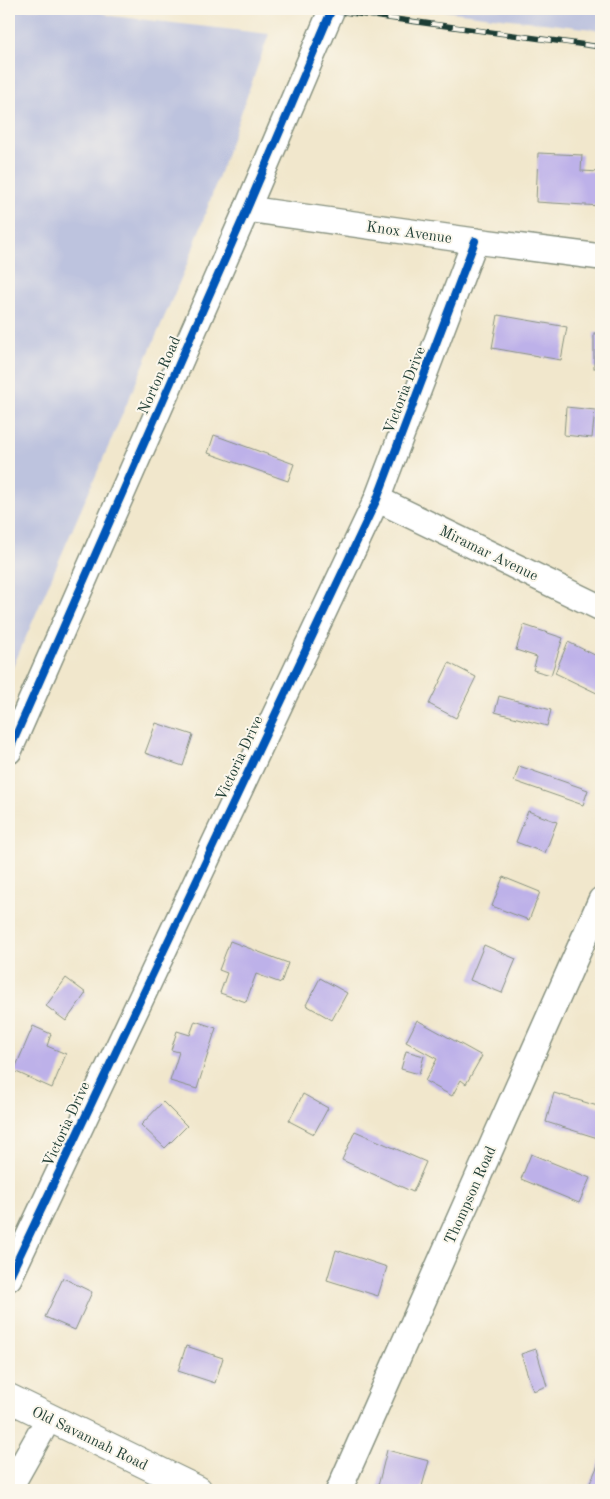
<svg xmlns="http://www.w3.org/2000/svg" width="610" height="1499" font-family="'Old Standard TT',serif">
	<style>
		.industrial { fill: #bdc3de }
		.building { fill: #bdb1e9 }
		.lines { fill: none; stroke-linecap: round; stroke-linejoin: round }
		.minor-casing { stroke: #889280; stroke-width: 28 }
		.major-casing { stroke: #889280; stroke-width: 30 }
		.minor { stroke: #fff; stroke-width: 25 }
		.major { stroke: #fff; stroke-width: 28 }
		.rail-casing { stroke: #1f3d34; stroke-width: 5.5 }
		.rail { stroke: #fbf7ec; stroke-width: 4; stroke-dasharray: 11; stroke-linecap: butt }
		.cycleway-casing { stroke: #fbf7ec; stroke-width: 11 }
		.cycleway { stroke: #0057b8; stroke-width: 8 }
		.labels { text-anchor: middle; stroke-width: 4; stroke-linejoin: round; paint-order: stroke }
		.street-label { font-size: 15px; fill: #1f3d34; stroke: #fbf7ec }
	</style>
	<rect width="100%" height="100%" fill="#fbf7ec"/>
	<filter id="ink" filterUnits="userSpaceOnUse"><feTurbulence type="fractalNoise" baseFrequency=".02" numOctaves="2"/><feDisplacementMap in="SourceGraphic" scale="10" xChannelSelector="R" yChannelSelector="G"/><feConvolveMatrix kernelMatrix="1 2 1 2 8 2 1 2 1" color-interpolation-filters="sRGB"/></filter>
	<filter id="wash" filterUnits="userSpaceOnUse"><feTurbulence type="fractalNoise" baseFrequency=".0096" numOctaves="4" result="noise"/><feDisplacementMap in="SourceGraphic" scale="20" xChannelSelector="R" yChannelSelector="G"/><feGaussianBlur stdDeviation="1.12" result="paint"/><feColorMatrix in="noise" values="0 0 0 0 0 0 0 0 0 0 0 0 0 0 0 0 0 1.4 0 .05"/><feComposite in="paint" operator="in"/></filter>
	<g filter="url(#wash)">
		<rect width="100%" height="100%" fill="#f1e7cc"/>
		<g class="industrial">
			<polygon points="9,9 91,9 112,16 269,34 189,260 9,676"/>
			<polygon points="427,9 601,9 601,30"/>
		</g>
		<g id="blocks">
			<g class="building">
				<polygon points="538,153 582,155 581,171 601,172 601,206 536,202"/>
				<polygon points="498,315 567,327 561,360 492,348"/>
				<rect x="594" y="333" width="7" height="35"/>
				<polygon points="566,407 595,410 592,438 564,435"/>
				<polygon points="214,435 294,464 288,481 208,453"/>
				<polygon points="524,625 563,638 551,675 533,670 537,657 516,650"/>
				<polygon points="568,642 601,658 601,695 555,673"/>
				<polygon points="449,663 476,677 456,718 429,704"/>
				<polygon points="499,696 551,710 547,726 495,712"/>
				<polygon points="156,723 193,735 183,766 145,753"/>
				<polygon points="519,766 588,790 583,805 514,781"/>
				<polygon points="528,811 557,822 545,853 516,842"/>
				<polygon points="503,877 540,892 529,920 492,906"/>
				<polygon points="230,941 288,963 281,983 256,974 246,1002 220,993 227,973 219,970"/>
				<polygon points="484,945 516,959 502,993 470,980"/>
				<polygon points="66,978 86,993 66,1021 46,1006"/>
				<polygon points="320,978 347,993 332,1020 306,1005"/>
				<polygon points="417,1020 482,1056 466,1084 461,1080 452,1096 425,1081 437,1059 406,1042"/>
				<polygon points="195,1021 216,1028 197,1089 170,1081 179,1052 171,1050 177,1031 190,1035"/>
				<polygon points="33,1026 51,1034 47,1046 66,1054 52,1088 14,1071"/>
				<polygon points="406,1051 424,1056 419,1074 401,1069"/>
				<polygon points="554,1093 601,1107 601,1139 546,1122"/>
				<polygon points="303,1094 328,1108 314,1134 289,1121"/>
				<polygon points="163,1102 187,1126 165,1148 141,1125"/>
				<polygon points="355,1131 426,1162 413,1192 342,1160"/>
				<polygon points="531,1154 590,1178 579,1203 521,1179"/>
				<polygon points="336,1250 387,1267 378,1296 327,1280"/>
				<polygon points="63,1278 92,1292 75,1330 45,1317"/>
				<polygon points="186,1346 223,1358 215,1383 178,1371"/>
				<polygon points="536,1349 547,1386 533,1391 521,1354"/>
				<polygon points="387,1450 429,1461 421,1490 377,1490"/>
				<polygon points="601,1458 601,1490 587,1490"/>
			</g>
		</g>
	</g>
	<g filter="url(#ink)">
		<use href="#blocks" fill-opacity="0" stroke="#889280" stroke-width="1"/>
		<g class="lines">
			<defs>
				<g id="minor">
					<polyline points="247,209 475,241 601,257"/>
					<polyline points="377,499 601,608"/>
					<polyline points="9,751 247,209 332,9"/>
					<polyline points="9,1278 377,499 475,241"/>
					<polyline points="9,1489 49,1418"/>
					<polyline points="339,1490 601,900"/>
				</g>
				<polyline id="major" points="9,1398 198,1490"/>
			</defs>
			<use href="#minor" class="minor-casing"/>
			<use href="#major" class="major-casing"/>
			<use href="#minor" class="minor"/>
			<use href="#major" class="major"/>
			<defs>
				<polyline id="rail" points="322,9 601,47"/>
			</defs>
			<use href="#rail" class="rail-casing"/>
			<use href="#rail" class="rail"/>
			<defs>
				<g id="cycleway">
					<polyline points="9,751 247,209 332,9"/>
					<polyline points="9,1278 377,499 475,241"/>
				</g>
			</defs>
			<use href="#cycleway" class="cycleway-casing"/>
			<use href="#cycleway" class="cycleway"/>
		</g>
	</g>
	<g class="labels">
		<g class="street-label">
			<text transform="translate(409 232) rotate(8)" y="5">Knox Avenue</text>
			<text transform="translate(159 375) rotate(-66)" y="5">Norton Road</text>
			<text transform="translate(404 390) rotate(-69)" y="5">Victoria Drive</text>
			<text transform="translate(489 553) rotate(26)" y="5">Miramar Avenue</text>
			<text transform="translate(239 758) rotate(-65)" y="5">Victoria Drive</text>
			<text transform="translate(66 1124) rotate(-65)" y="5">Victoria Drive</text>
			<text transform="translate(470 1195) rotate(-66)" y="5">Thompson Road</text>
			<text transform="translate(90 1438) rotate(26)" y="5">Old Savannah Road</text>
		</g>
	</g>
	<rect width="610" height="1499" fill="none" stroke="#fbf7ec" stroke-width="30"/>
</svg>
